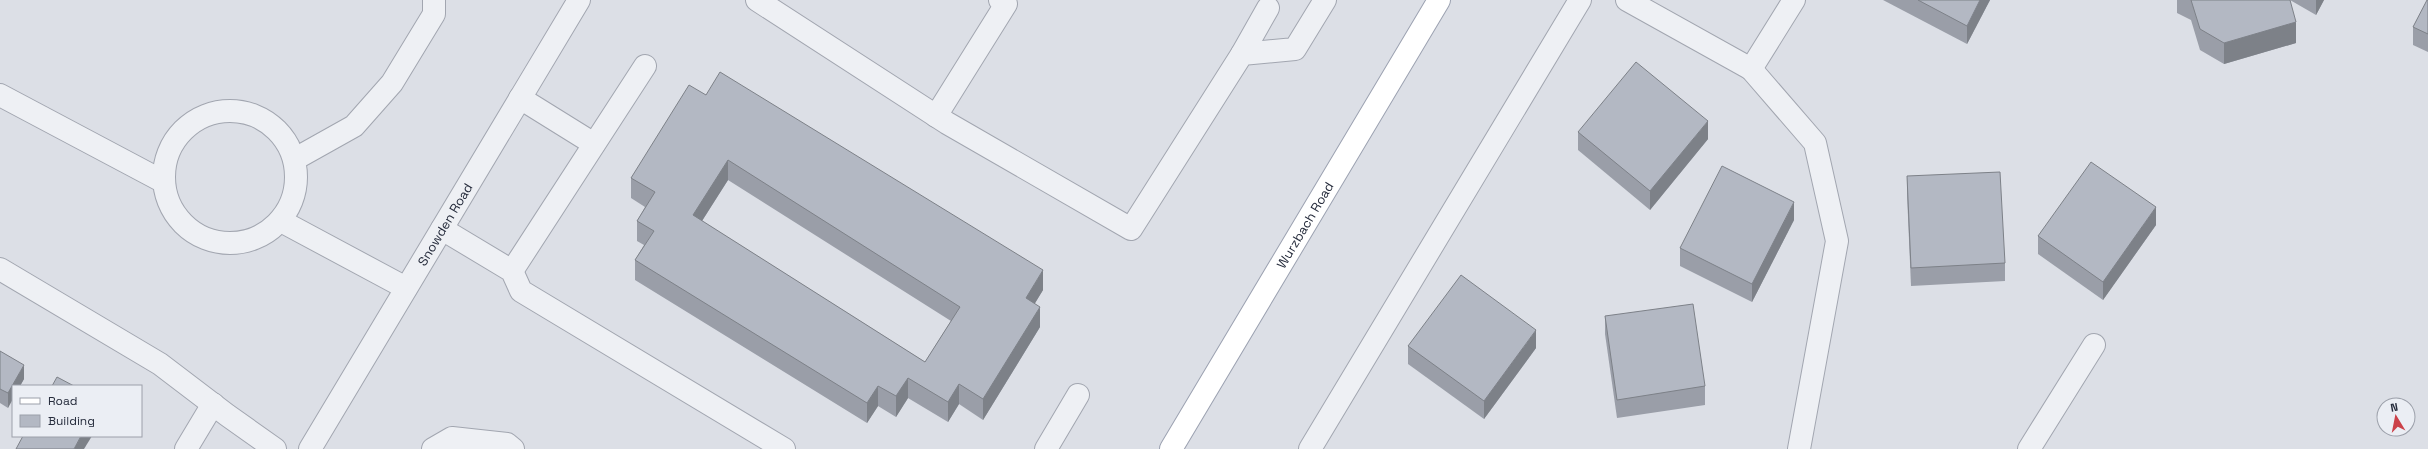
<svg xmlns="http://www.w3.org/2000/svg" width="2428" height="449" font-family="'Space Grotesk',sans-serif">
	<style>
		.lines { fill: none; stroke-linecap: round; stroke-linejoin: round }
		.minor-casing { stroke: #a2a6b0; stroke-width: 24 }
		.major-casing { stroke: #9ca2b1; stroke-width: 24 }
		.minor { stroke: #eef0f4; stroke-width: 22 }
		.major { stroke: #fff; stroke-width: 22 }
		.wall { fill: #9a9ea8; fill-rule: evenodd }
		.shaded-wall { fill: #7d8188 }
		.building { fill: #b3b8c3; stroke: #7d8188; fill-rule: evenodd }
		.labels { text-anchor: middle; stroke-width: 3.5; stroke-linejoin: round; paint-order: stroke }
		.street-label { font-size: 13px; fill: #262c3c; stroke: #ebeef4 }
	</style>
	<rect width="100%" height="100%" fill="#dcdfe6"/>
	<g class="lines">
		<defs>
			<g id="minor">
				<polyline points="757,0 947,123 1131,229 1242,54 1295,49 1325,0"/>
				<polyline points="1627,0 1751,69 1794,0"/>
				<polyline points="1242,54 1268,8"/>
				<polyline points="1751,69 1815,143 1837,241 1799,449"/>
				<polyline points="0,95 164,182"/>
				<polyline points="520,98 594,144"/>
				<circle cx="230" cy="177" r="66"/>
				<polyline points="936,116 1006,4 1000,0"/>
				<polyline points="295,159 354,126 392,83 434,14 434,0"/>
				<polyline points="281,221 406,288"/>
				<polyline points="442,229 512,271 521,291 784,449"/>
				<polyline points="0,269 160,364 227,415 275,449"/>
				<polyline points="512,271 645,66"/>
				<polyline points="186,449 213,404"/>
				<path id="s1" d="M310,449L579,0"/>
				<polyline points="433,449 452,438 507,444 513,449"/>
				<polyline points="1046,449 1078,395"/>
				<polyline points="1310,449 1580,0"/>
				<polyline points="2029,449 2094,345"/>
			</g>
			<g id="major">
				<path id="s2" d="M1171,449L1439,0"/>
			</g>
		</defs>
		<use href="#minor" class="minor-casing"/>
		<use href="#major" class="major-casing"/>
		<use href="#minor" class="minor"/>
		<use href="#major" class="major"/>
	</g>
	<g class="wall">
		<polygon points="1883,0 1990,0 1967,44"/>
		<polygon points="2177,0 2324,0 2316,15 2290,0 2296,43 2224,64 2200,50 2191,20 2177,13"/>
		<polygon points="2428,0 2428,52 2413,45 2413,27"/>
		<path d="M706,95L1043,290L1035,303L1040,327L983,420L959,404L948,422L908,398L896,417L878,406L867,423L635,280V260L644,245L637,241V221L645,207L631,198V178ZM728,180L951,321L925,362L702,221Z"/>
		<polygon points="1578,132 1708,139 1650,210 1578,150"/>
		<polygon points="1907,176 2005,263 2005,281 1911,286 1907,194"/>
		<polygon points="1794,220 1752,302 1680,266 1680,248"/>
		<polygon points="2156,225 2103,300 2038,254 2038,236"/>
		<polygon points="1605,316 1705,386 1705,405 1617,418 1605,334"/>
		<polygon points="1408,346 1536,348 1484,419 1408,364"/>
		<polygon points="0,351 24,379 20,386 13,386 8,408 0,403"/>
	</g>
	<g class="shaded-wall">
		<polygon points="1980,0 1990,0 1967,44 1967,26"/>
		<polygon points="2316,0 2324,0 2316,15"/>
		<polygon points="2296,22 2296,43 2224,64 2224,43"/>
		<polygon points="1708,121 1708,139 1650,210 1650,191"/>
		<polygon points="728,160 728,180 693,235 693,215"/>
		<polygon points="1794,202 1794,220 1752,302 1752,284"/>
		<polygon points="2156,207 2156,225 2103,300 2103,282"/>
		<polygon points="1043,270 1043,290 1026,318 1026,298"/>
		<polygon points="1040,307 1040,327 983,420 983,399"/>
		<polygon points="1536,330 1536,348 1484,419 1484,401"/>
		<polygon points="24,365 24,379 20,386 13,386 13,399 8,408 8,393"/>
		<polygon points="908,378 908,398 896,417 896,396"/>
		<polygon points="959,384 959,404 948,422 948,402"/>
		<polygon points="878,386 878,406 867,423 867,403"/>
		<polygon points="81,436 92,436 84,449 74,449"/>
	</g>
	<g class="building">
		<polygon points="1918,0 1980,0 1967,26"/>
		<polygon points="2191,0 2290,0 2296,22 2224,43 2200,29"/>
		<polygon points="2427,0 2428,0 2428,34 2413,27"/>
		<polygon points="1636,62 1708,121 1650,191 1578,132"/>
		<path d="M720,72L1043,270L1026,298L1040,307L983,399L959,384L948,402L908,378L896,396L878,386L867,403L635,260L654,231L637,221L655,192L631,178L689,85L706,95ZM728,160L960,307L925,362L693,215Z"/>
		<polygon points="2091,162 2156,207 2103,282 2038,236"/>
		<polygon points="1722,166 1794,202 1752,284 1680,248"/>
		<polygon points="2000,172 2005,263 1911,268 1907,176"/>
		<polygon points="1461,275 1536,330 1484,401 1408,346"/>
		<polygon points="1693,304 1705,386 1617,400 1605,316"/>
		<polygon points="0,351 24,365 8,393 0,389"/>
		<polygon points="57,377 74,386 52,386"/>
		<polygon points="23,436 81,436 74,449 16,449"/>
	</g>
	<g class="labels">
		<g class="street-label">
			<text dy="5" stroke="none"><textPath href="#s1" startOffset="262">Snowden Road</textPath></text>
			<text dy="5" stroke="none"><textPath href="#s2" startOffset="261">Wurzbach Road</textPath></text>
		</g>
	</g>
	<rect x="12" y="385" width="130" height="52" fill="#ebeef4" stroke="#9ca0aa"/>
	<rect x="20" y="398" width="20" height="6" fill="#ffffff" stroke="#9ca0aa"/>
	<text x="48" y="405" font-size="12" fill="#262c3c">Road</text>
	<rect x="20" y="415" width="20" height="12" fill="#b3b8c3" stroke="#9ca0aa"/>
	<text x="48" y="425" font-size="12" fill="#262c3c">Building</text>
	<g transform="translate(2396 417) rotate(350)"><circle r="19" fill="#ebeef4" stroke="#9ca0aa"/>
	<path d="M0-3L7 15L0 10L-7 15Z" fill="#cb4149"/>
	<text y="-6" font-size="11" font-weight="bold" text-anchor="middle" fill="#262c3c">N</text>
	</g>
</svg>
